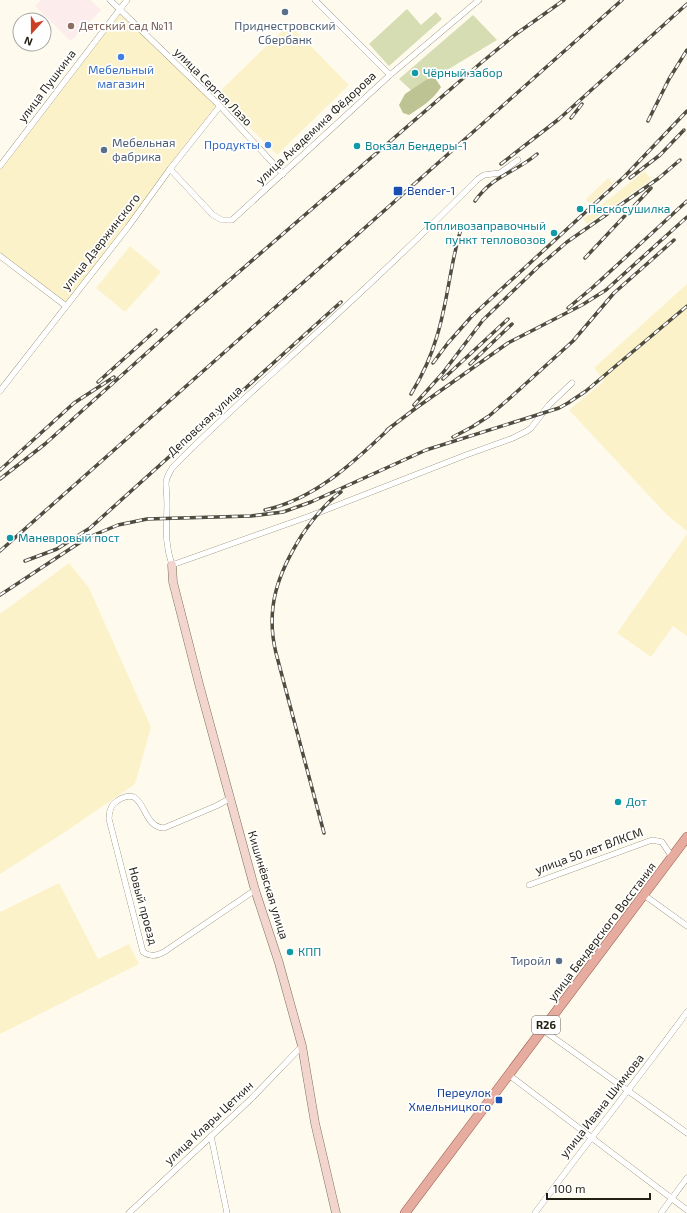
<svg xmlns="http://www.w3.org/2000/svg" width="687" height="1213" font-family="'Exo 2',sans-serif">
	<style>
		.built { fill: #fcf2ca }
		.education { fill: #fdecec }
		.green { fill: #d7ddb2 }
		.forest { fill: #bdc393 }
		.sand { fill: #fbf1cc }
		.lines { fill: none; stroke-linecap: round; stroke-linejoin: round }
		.street-casing { stroke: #787154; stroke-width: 6 }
		.secondary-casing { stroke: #787154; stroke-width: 9 }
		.primary-casing { stroke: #975644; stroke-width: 10 }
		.street { stroke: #fff; stroke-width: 5.5 }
		.secondary { stroke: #f3d5cf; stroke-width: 8 }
		.primary { stroke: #e6ac9f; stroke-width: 9 }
		.rail-casing { stroke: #4f4c40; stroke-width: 3.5 }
		.rail { stroke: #fff; stroke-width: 2; stroke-dasharray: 6; stroke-linecap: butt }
		.service-dot { fill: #5c6f8a; stroke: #fff; stroke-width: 1.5 }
		.education-dot { fill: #8d6e63; stroke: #fff; stroke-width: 1.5 }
		.shop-dot { fill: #3f7fe0; stroke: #fff; stroke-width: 1.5 }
		.culture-dot { fill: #0f9aa8; stroke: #fff; stroke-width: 1.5 }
		.transit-dot { fill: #1a4fb4; stroke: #fff; stroke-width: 1.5 }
		.labels { text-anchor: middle; stroke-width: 3.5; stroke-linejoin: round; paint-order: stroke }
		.shield { fill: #fff; stroke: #64625a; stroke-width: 1 }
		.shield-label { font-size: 11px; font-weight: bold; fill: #221f13 }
		.education-label { font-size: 12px; fill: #785e54; stroke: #fff; text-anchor: start }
		.service-label { font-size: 12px; fill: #4e5e75; stroke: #fff }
		.shop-label { font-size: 12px; fill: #366cbe; stroke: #fff }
		.culture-label { font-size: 12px; fill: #0d838f; stroke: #fff; text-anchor: start }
		.street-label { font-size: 12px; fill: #221f13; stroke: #fff }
		.transit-label { font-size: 12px; fill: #164399; stroke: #fff; text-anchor: start }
	</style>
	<rect width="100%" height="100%" fill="#fefbee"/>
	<g class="built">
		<polygon points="119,10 220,106 66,306 0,256 0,166"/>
		<polygon points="289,24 349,85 277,155 217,94"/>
		<polygon points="645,171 651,180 587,224 583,219"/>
		<polygon points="130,246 161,272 125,312 96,288"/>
		<polygon points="687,284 687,531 667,515 569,410 604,381 594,368"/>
		<polygon points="687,534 687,636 673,626 651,657 617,633"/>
		<polygon points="69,563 89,588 151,727 135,784 68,830 0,874 0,614"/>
		<polygon points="59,883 98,959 129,944 139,964 0,1034 0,912"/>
	</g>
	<polygon class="education" points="41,0 90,0 101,10 71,41 35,6"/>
	<g class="green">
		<polygon points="407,9 421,25 436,12 442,19 389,66 369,44"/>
		<polygon points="473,15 497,40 412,91 399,79"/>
	</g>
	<path class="forest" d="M429,78H435L441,87C434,99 420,108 409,115L403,113L399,105L405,94Z"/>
	<polygon class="sand" points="608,178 613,183 590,204 586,199"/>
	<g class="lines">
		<defs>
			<g id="street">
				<polyline points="110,0 220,106 283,174"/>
				<polyline points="315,0 390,75"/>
				<path d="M518,160L500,173L484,175L478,179C431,226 383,272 334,317C280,367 224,415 172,468C170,472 167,476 166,482C166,489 167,496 167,503C167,527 164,541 172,565L310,516L466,455L513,438L527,431L531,428L549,405L572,383"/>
				<polyline points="0,166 127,0"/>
				<polyline points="170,169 213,215 222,220 232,220 390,75 479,0"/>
				<polyline points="0,256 66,306"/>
				<polyline points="0,391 128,227 170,169 220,106"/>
				<path d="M231,798L216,806L164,828C139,827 147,782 117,801C110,805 109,812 109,819L143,952C151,957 156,956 164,952L255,890"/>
				<polyline points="529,885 652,840 662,842 672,857"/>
				<polyline points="644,895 687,926"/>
				<polyline points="543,1030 687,1133"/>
				<polyline points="509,1075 687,1210"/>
				<polyline points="211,1136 227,1213"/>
				<polyline points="129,1213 251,1099 302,1046"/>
				<path d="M535,1213C585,1145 637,1080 687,1012"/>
				<polyline points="661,1213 687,1178"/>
			</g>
			<polyline id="secondary" points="172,565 173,582 199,684 255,890 279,963 302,1046 315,1123 336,1213"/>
			<polyline id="primary" points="405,1213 687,837"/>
		</defs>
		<use href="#street" class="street-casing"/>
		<use href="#secondary" class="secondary-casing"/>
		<use href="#primary" class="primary-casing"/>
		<use href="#street" class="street"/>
		<use href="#secondary" class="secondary"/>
		<use href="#primary" class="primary"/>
		<defs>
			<g id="rail">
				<polyline points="571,118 582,104"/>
				<polyline points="648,121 669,79 687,50"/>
				<polyline points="501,164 559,119 687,4"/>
				<polyline points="630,178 660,155 684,130"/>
				<path d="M475,201C493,175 515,173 537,154"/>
				<polyline points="585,258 651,188"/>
				<polyline points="568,308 592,288 687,201"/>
				<polyline points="433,363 448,343 472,316 625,176 687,111"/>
				<polyline points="470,364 512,324"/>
				<polyline points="443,379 508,319"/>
				<polyline points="98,382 156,330"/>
				<path d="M411,394C422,376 431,357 437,336C448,301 450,264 461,229"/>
				<polyline points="414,405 442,374 483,320 538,267 567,242 659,178 680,160"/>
				<polyline points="387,430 416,408 508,343 582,305 606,290 687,217"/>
				<polyline points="453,437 472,427 489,416 511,397 573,341 614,293 674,240"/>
				<polyline points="0,470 74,403 114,377"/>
				<polyline points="0,479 45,444 189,315 482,62 516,34 564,0"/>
				<path d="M265,510C316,499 355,461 392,426"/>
				<polyline points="0,551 622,0"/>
				<polyline points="25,561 57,549 90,528 341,302"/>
				<polyline points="0,595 76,545 89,537 118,525 147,519 251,516 283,512 311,502 426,450 559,408 568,403 586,391 687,306"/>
				<path d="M324,833L276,653C265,608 278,573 302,535C313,519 325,503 341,492"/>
			</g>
		</defs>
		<use href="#rail" class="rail-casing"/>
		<use href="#rail" class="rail"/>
	</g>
	<g class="service-dot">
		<circle cx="285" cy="12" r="4"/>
		<circle cx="104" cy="150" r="4"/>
		<circle cx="559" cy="961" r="4"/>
	</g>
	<circle class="education-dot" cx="71" cy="26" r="4"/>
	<g class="shop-dot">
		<circle cx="121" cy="57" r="4"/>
		<circle cx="268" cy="145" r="4"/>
	</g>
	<g class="culture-dot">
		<circle cx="415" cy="73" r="4"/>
		<circle cx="357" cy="146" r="4"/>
		<circle cx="580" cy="209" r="4"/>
		<circle cx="554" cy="233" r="4"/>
		<circle cx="10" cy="538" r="4"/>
		<circle cx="618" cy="802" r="4"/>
		<circle cx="290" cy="952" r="4"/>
	</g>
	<g class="transit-dot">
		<rect x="393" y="186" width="10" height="10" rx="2"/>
		<rect x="495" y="1096" width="8" height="8" rx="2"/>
	</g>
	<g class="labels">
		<rect class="shield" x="532" y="1016" width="28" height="18" rx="3"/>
		<g class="shield-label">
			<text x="546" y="1029">R26</text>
		</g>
		<g class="education-label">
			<text x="79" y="30">Детский сад №11</text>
		</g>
		<g class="service-label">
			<text x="285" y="30">Приднестровский<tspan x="285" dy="14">Сбербанк</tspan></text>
			<text x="112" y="147" text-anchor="start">Мебельная<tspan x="112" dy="14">фабрика</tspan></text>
			<text x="551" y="965" text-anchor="end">Тиройл</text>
		</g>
		<g class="shop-label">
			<text x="121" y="74">Мебельный<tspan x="121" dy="14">магазин</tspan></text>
			<text x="260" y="149" text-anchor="end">Продукты</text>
		</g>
		<g class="culture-label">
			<text x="423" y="77">Чёрный забор</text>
			<text x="365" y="150">Вокзал Бендеры-1</text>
			<text x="588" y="213">Пескосушилка</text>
			<text x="546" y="230" text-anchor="end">Топливозаправочный<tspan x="546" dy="14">пункт тепловозов</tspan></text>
			<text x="18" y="542">Маневровый пост</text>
			<text x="626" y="806">Дот</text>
			<text x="298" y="956">КПП</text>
		</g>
		<g class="street-label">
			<text transform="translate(47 86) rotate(-53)" y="4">улица Пушкина</text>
			<text transform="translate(213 87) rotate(45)" y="4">улица Сергея Лазо</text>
			<text transform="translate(316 128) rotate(-43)" y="4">улица Академика Фёдорова</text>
			<text transform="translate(101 242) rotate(-52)" y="4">улица Дзержинского</text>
			<text transform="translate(205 421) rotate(-43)" y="4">Деповская улица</text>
			<text transform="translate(589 851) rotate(-20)" y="4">улица 50 лет ВЛКСМ</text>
			<text transform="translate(268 885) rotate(73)" y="4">Кишинёвская улица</text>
			<text transform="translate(143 906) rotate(75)" y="4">Новый проезд</text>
			<text transform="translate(602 932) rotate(-53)" y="4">улица Бендерского Восстания</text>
			<text transform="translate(602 1106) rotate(-52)" y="4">улица Ивана Шимкова</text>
			<text transform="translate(209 1123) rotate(-43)" y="4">улица Клары Цеткин</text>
		</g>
		<g class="transit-label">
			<text x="407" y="195">Bender-1</text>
			<text x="491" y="1097" text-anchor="end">Переулок<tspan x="491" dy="14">Хмельницкого</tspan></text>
		</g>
	</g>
	<g transform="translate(32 32) rotate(201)"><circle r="19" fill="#ffffff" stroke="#a7a5a1"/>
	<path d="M0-3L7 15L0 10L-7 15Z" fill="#ca4024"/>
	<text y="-6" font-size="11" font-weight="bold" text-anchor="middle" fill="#221f13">N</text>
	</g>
	<path d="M547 1193v6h103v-6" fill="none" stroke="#221f13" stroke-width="2"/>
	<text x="553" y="1193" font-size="12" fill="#221f13" stroke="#ffffff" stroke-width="3" paint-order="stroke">100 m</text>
</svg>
